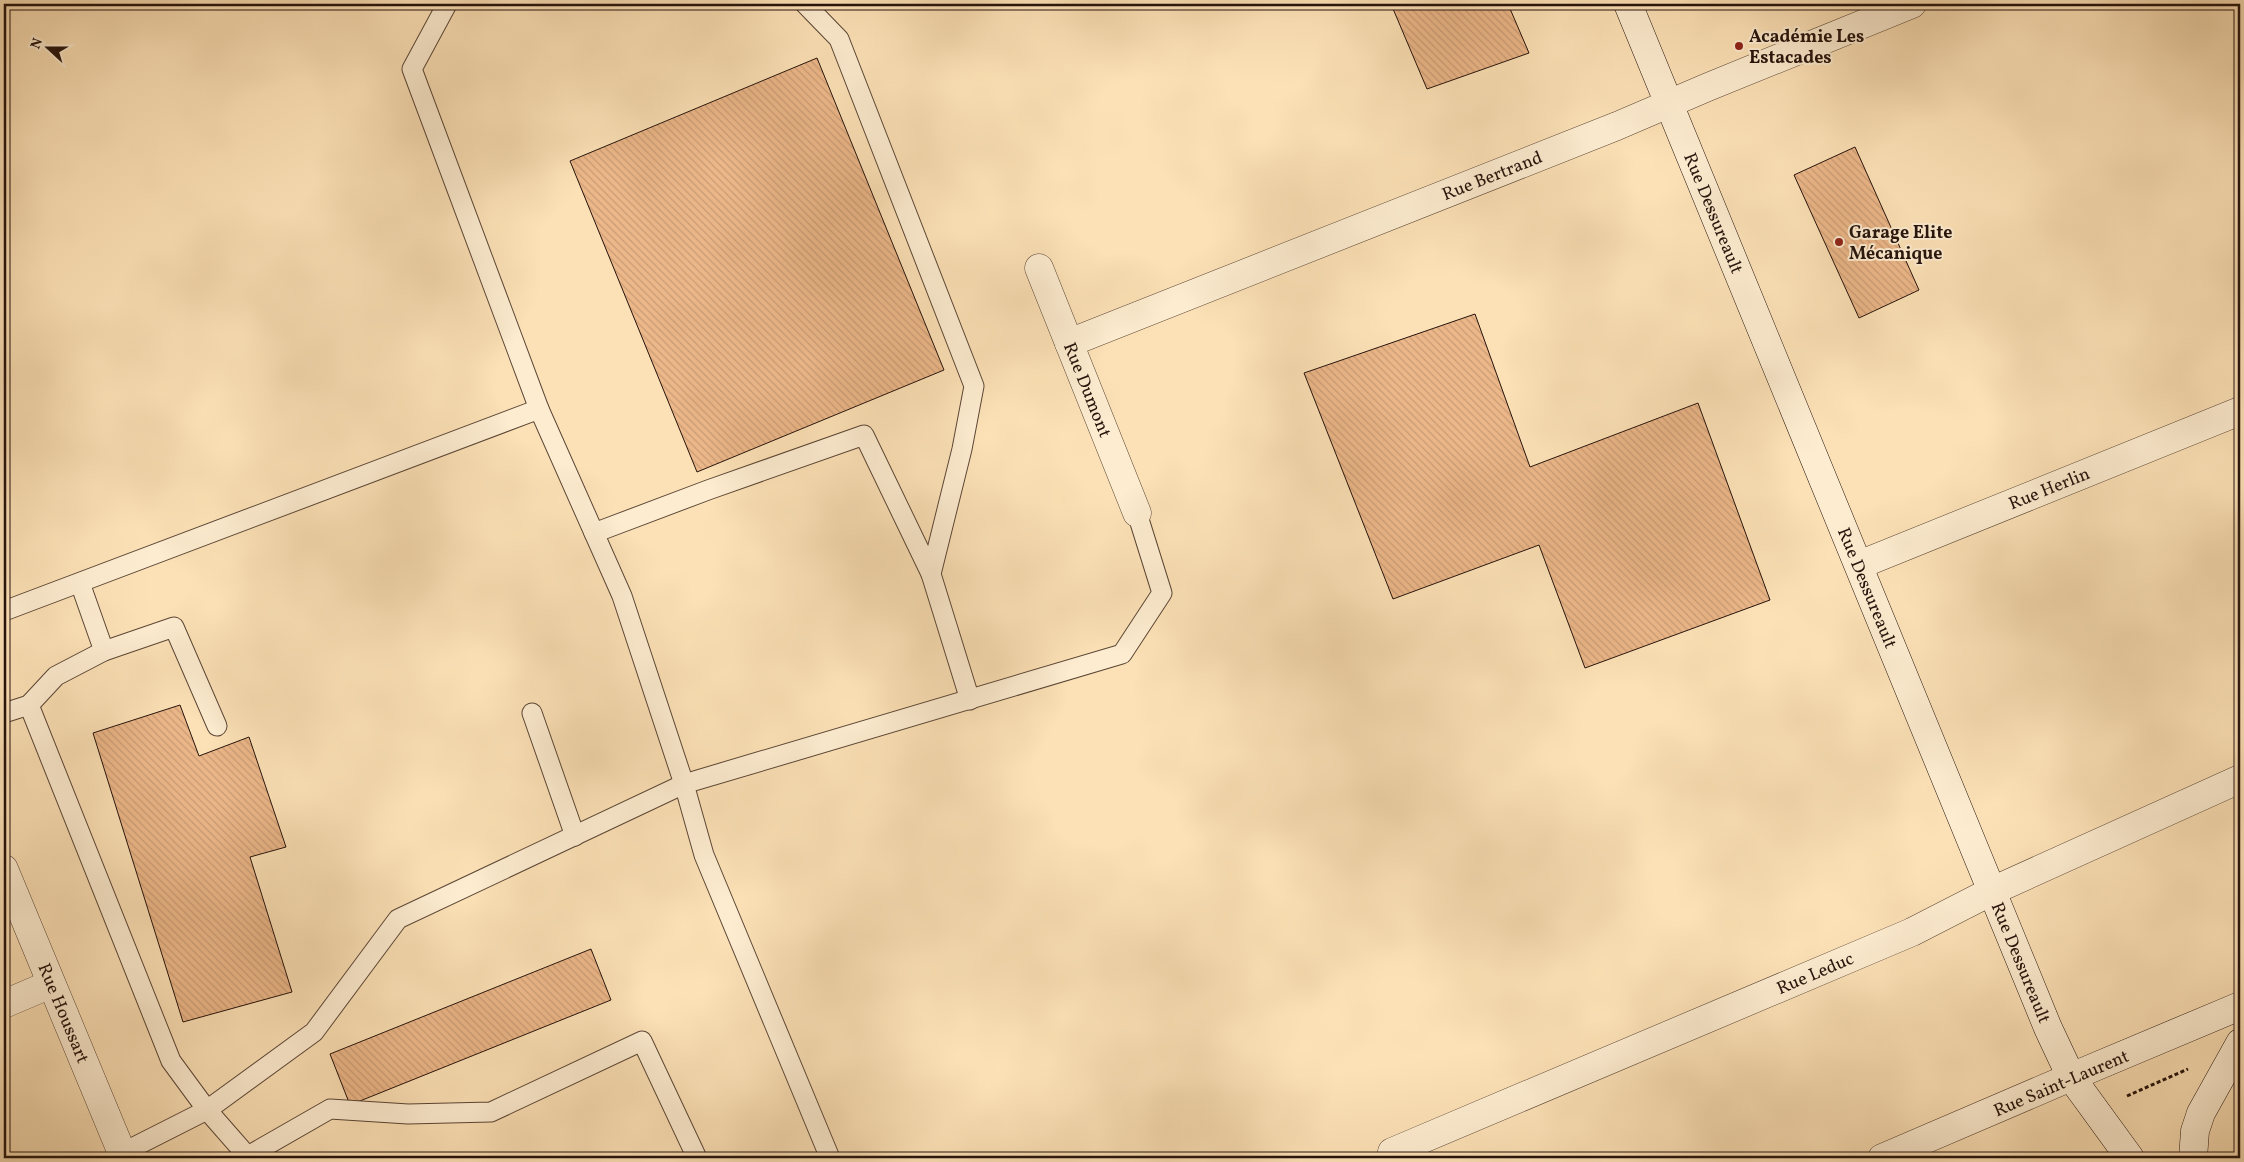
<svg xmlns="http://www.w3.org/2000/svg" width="2244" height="1162" font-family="Vollkorn,serif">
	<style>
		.building { fill: url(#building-back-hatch); stroke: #25130c }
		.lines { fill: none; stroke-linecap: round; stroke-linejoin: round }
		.lane-casing { stroke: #5b4636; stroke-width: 21 }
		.street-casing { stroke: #5b4636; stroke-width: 29 }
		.secondary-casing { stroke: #25130c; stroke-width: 29 }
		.path { stroke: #25130c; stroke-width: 3; stroke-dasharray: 4 2.5; stroke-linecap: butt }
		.lane { stroke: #fdecd0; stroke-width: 19 }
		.street { stroke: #fdecd0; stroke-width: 28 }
		.secondary { stroke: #fdecd0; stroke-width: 28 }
		.poi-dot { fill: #8f2418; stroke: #fdecd0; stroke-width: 2 }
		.labels { text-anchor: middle; stroke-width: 4; stroke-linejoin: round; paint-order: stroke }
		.poi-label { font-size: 18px; font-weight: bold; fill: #25130c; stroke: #fdecd0; text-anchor: start }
		.street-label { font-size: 18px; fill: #25130c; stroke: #fdecd0 }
	</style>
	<defs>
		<pattern id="building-back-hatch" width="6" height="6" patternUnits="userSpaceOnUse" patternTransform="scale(1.25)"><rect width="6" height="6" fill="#ecb789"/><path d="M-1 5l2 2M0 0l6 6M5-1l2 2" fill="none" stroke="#ca9c75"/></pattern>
	</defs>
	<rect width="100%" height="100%" fill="#fce1b6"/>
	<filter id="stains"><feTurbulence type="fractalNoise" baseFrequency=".004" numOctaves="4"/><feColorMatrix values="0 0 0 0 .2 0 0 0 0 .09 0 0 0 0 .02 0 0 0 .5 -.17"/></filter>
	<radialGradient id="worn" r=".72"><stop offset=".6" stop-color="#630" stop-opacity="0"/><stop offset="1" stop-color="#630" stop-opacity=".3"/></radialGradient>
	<g class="building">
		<polygon points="1391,4 1508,4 1529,53 1427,89"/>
		<polygon points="817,58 944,370 697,472 570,161"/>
		<polygon points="1855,147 1919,290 1859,318 1794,175"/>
		<polygon points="1475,314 1530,467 1698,403 1770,600 1585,668 1539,545 1393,599 1304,373"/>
		<polygon points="180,705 199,756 249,737 286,847 250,857 292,992 183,1022 93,733"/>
		<polygon points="591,949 611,1000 350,1105 330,1054"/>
	</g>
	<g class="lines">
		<defs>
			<g id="lane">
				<polyline points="805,4 839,39 974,386 962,449 931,574"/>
				<polyline points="446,6 412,69 539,409"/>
				<polyline points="594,533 708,490 864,435 931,574 970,700"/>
				<polyline points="80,583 104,651"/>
				<polyline points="4,611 539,409 622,596 684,784 704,855 830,1158"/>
				<polyline points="29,705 56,676 104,651 174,627 217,726"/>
				<polyline points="4,713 29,705 171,1061 207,1110 249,1158"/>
				<polyline points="532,713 575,836"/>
				<polyline points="122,1153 207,1110 314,1032 398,919 684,784 1122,654 1162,593 1137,513"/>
				<polyline points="248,1156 330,1109 408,1114 491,1112 642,1041 697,1158"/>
			</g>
			<g id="street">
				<path id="s1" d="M1039,268L1137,513"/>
				<path id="s2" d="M1069,343L1617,126L1708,87L1912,4"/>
				<path id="s3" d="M1859,565L2240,411"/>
				<path id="s4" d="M4,869L124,1158"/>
				<polyline points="4,1004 51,984"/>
				<path id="s5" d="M1395,1158L1392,1152L1912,932L1992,891L2240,779"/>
				<polyline points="1882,1158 2071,1077"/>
			</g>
			<g id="secondary">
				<path id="s6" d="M1628,4L2048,1028L2071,1077L2130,1158"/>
				<polyline points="2071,1077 2240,1006"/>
				<polyline points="2193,1158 2195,1131 2201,1113 2240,1043"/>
			</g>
		</defs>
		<use href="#lane" class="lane-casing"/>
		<use href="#street" class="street-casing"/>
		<use href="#secondary" class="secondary-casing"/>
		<polyline class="path" points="2127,1096 2188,1069"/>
		<use href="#lane" class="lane"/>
		<use href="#street" class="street"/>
		<use href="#secondary" class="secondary"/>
	</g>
	<g class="poi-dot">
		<circle cx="1739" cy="46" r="5"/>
		<circle cx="1839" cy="242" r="5"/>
	</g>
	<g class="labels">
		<g class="poi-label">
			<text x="1749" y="42">Académie Les<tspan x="1749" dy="21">Estacades</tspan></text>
			<text x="1849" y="238">Garage Elite<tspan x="1849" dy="21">Mécanique</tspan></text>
		</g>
		<g class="street-label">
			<text dy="6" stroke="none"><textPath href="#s2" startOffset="455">Rue Bertrand</textPath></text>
			<text dy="6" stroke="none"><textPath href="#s6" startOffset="226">Rue Dessureault</textPath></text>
			<text dy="6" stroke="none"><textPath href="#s1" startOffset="131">Rue Dumont</textPath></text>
			<text dy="6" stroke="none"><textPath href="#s3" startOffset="205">Rue Herlin</textPath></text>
			<text dy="6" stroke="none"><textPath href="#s6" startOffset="631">Rue Dessureault</textPath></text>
			<text dy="6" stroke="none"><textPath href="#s6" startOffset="1036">Rue Dessureault</textPath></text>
			<text dy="6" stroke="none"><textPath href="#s5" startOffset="466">Rue Leduc</textPath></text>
			<text dy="6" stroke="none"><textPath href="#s4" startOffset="156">Rue Houssart</textPath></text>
			<text transform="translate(2061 1083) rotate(-23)" y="6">Rue Saint-Laurent</text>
		</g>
	</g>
	<rect width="2244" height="1162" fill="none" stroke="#fce1b6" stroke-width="20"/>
	<rect x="5" y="5" width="2234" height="1152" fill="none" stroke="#25130c" stroke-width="2.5"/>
	<rect x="10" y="10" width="2224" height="1142" fill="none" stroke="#25130c"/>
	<g transform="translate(48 48) rotate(291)" stroke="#fdecd0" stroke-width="4" paint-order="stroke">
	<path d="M0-4L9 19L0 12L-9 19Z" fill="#25130c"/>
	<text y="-8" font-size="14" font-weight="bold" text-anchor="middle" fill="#25130c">N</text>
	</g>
	<rect width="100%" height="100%" filter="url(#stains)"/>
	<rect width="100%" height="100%" fill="url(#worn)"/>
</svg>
